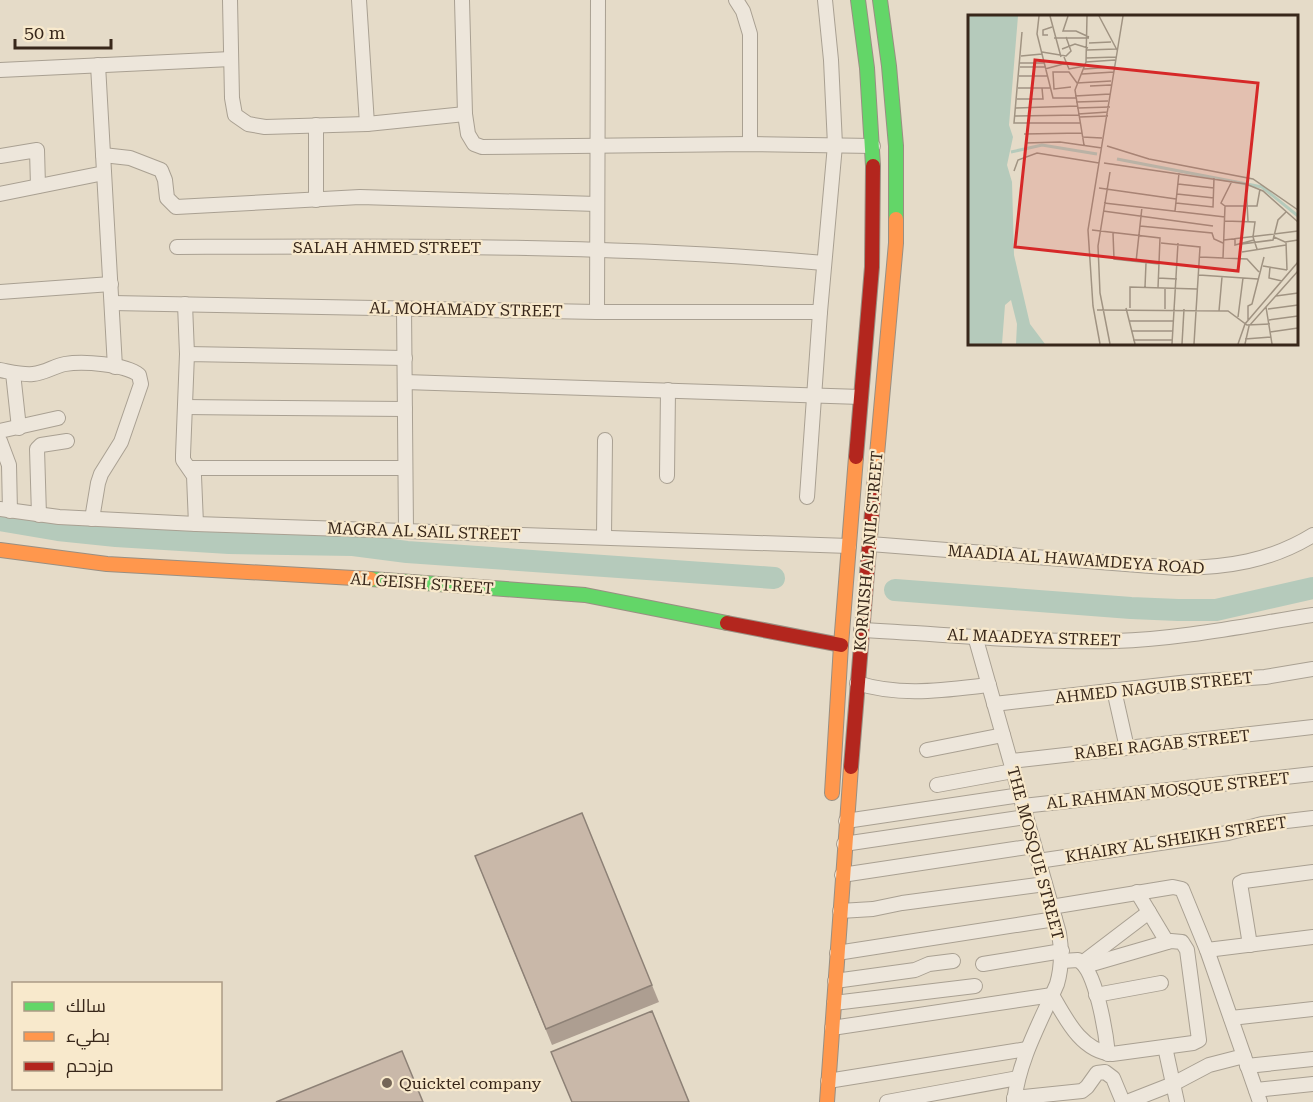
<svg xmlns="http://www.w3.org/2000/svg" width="1313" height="1102" font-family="'Roboto Serif',Cairo,serif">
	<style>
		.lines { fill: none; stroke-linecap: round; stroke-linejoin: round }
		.river { stroke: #b5cabb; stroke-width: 22 }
		.street-casing { stroke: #a9a092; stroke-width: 16 }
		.fast-casing { stroke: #998f82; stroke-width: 16 }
		.slow-casing { stroke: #998f82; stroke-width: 16 }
		.jam-casing { stroke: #998f82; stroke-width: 16 }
		.street { stroke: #ede6db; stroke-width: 14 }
		.fast { stroke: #63d668; stroke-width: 14 }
		.slow { stroke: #ff974d; stroke-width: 14 }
		.jam { stroke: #b3261e; stroke-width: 14 }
		.wall { fill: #ad9e91 }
		.building { fill: #c9b8a9; stroke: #8d8176; stroke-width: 1.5 }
		.poi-dot { fill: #756657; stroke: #f8e9cc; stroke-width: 2 }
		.labels { text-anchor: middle; stroke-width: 4.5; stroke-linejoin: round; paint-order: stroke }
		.street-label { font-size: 16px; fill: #38271a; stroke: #f8e9cc }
		.poi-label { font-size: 16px; fill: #38271a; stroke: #f8e9cc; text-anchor: start }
		.inset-river { fill: none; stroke: #b5cabb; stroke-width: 3 }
		.inset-road { fill: none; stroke: #a09382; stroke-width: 1.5 }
		.view { fill: #d62828; fill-opacity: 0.15; stroke: #d62828; stroke-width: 3 }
		.inset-edge { fill: none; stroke: #38271a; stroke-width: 3 }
	</style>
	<rect width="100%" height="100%" fill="#e5dbc8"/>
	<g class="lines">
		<g class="river">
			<polyline points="0,520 58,530 116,536 229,543 353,545 407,552 774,578"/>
			<polyline points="895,590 1131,608 1178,610 1216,610 1313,588"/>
		</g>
		<defs>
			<g id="street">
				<polyline points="230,0 232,98 235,115 248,124 265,127 367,124 465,114"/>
				<polyline points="359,0 367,124"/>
				<polyline points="462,0 465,114 468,134 474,144 482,147 750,144 873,146"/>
				<polyline points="736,0 743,11 750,34 750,144"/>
				<polyline points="98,65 115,367"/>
				<polyline points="0,70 231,59"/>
				<polyline points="316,125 316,200"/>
				<polyline points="103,155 130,158 161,170 165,180 167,198 176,207 360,197 597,204"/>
				<polyline points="0,156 37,150 38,186"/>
				<polyline points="0,194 104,173"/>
				<path d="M177,247C393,246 608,244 824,263"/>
				<polyline points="0,292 111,284"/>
				<polyline points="112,303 597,312 820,312"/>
				<polyline points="185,304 187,354"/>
				<polyline points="404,308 406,530"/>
				<polyline points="597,312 598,0"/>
				<path d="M0,370C11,372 22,375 33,374C45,373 54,366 65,364C83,361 125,364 139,375L141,384L121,442L101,474L98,483L92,519"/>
				<polyline points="13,373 19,428"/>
				<polyline points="405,382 861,397"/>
				<polyline points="185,407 405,409"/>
				<polyline points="0,431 58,418"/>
				<polyline points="0,441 9,465 10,511"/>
				<polyline points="191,468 405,468"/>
				<polyline points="667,476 668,390"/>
				<polyline points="807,497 820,312 835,145 831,60 825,0"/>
				<polyline points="0,509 59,517 196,524 849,546"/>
				<polyline points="39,515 37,449 41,445 67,441"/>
				<polyline points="196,524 194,476 183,460 183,455 187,354 405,358"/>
				<polyline points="604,537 605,440"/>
				<path d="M870,544L1177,568C1226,568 1271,561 1313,535"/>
				<path d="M861,630C945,634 1030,643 1115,641C1181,639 1248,625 1313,615"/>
				<path d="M975,636L1059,933C1062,951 1062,967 1057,984C1040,1023 1019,1059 1014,1102"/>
				<path d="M857,683C901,697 944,690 989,685"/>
				<polyline points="1114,690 1127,748"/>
				<polyline points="994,704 1189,682 1265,677 1313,669"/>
				<polyline points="927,750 1003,735"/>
				<polyline points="1011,761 1313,727"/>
				<polyline points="937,785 1013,771"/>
				<polyline points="1023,806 1313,774"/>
				<polyline points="846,821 1020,795"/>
				<polyline points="844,844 1026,817"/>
				<polyline points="1038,861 1228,833 1262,824 1313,818"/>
				<polyline points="842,875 1034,846"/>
				<polyline points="1137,892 1167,942"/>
				<polyline points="1051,907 1173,887 1182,889 1207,950 1260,1102"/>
				<polyline points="840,911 873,909 902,903 1045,884"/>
				<polyline points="1250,945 1240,883 1244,881 1313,872"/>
				<polyline points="1207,950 1313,937"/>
				<polyline points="837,953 1055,919"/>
				<path d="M1062,961L1078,960C1096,969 1106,1034 1108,1054"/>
				<polyline points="1082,963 1149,912"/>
				<polyline points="983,964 1062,951"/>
				<polyline points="835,981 915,970 929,964 953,961"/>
				<polyline points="1096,995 1161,983"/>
				<polyline points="834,1003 975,986"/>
				<polyline points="1231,1018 1313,1009"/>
				<path d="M832,1028L1052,995C1066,1019 1081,1051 1112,1054L1193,1043L1199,1040L1187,950L1182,942L1171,941L1085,966"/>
				<polyline points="1165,1047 1177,1102"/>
				<polyline points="1247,1066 1313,1059"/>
				<polyline points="828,1081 1027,1049"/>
				<polyline points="1256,1090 1313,1084"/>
				<polyline points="1014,1098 1082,1091 1087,1087 1097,1073 1105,1072 1113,1078 1123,1102"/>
				<polyline points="887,1102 1018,1078"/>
				<polyline points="1127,1102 1173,1084 1209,1065 1244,1056"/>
			</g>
			<g id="fast">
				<polyline points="858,0 867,68 873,166"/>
				<polyline points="880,0 889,66 896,146 896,219"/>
				<polyline points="371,579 585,595 727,623"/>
			</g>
			<g id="slow">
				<polyline points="874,488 896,243 896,219"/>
				<polyline points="0,550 107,564 371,579"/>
				<polyline points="832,793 841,645 856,457"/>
				<polyline points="827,1102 851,767"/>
			</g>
			<g id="jam">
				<polyline points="856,457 872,267 873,166"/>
				<polyline points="727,623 841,645"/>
				<polyline points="851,767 874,488"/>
			</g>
		</defs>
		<use href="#street" class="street-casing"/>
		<use href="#fast" class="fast-casing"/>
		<use href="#slow" class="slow-casing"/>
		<use href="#jam" class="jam-casing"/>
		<use href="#street" class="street"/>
		<use href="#fast" class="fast"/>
		<use href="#slow" class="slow"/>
		<use href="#jam" class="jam"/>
	</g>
	<polygon class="wall" points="475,856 652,985 659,1002 552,1045"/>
	<g class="building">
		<polygon points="582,813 652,985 546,1029 475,856"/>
		<polygon points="652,1011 689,1102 572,1102 551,1052"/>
		<polygon points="402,1051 423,1102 276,1102"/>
	</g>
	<circle class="poi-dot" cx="387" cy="1083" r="6"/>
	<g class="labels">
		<g class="street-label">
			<text x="387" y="253">SALAH AHMED STREET</text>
			<text transform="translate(466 309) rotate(1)" y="6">AL MOHAMADY STREET</text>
			<text transform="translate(424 531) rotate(2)" y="6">MAGRA AL SAIL STREET</text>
			<text transform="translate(868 551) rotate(-85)" y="6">KORNISH AL NIL STREET</text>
			<text transform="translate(1076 559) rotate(4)" y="6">MAADIA AL HAWAMDEYA ROAD</text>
			<text transform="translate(422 583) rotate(4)" y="6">AL GEISH STREET</text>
			<text transform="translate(1034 637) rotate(2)" y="6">AL MAADEYA STREET</text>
			<text transform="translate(1154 687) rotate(-6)" y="6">AHMED NAGUIB STREET</text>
			<text transform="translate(1162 744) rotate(-6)" y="6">RABEI RAGAB STREET</text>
			<text transform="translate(1168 790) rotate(-6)" y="6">AL RAHMAN MOSQUE STREET</text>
			<text transform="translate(1176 839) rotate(-9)" y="6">KHAIRY AL SHEIKH STREET</text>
			<text transform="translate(1036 853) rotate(75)" y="6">THE MOSQUE STREET</text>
		</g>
		<g class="poi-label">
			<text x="399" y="1089">Quicktel company</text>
		</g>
	</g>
	<g transform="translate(968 15)">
		<rect width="330" height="330" fill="#e5dbc8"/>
		<path d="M0,1H50L41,110L45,122L39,150L44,167L46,240L62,309L77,329H48L49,309L43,285L37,290L34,329H0Z" fill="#b5cabb"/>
		<path class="inset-river" d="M43,137L74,130L129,139M149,144L294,172L330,201"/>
		<path class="inset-road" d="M71,1L69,19L85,83H108M82,1L93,42M100,1L95,16H108L121,22M131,1L149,35M54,17L46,108H112M80,20H75V15L84,12M86,23H121M121,28L143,27M94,34L107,29L120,33M119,35L148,34M74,37L98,41L103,36L98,22M53,41L74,39M96,42L101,54L117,51M118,43L148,42M118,47L147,45M52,48H76M52,52H77M77,54L99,48M116,54L146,52M114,59L146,57M51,61H79M122,71L143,70M103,72L86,74L85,57H101L109,68L143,66M50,73H82M107,81L142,79M49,84H75L74,73M108,87L140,86M47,93L109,91M109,93L142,92M110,99L140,97M46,101L111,100M111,102L140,101M56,119L114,118M114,122L134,123M57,128L92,127L134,133M116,130L107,75L118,47L119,1M139,131L181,144L285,164L330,195M136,148L278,169L295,176L330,207M46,156L50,145L69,138L131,148M142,157L130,231L132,278L142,329M264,166L253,188L257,191H289L292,174M210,169L246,173M278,169L280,206M131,173L208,184M209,179L246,183M136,188L257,202M208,188L245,192L246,163M135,196L245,211M207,196L211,158M257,206L287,207L285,222L289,234M172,211L244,218L246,224L255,228M124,215L192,223L190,273M145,218L146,244L191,249M306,222L317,227L330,225M267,223V230L286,225M256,225L330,216M318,227L319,255M193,228L232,232L226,329M274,229L305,225L310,205L318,197M274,237L318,230M232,242L279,244L291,257M255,243L257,191M168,247L174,192M295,251L319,255M302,252L301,263L314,266M231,260L290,264M190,263L209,264M177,272L178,248M197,273V294M308,281L330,278M298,292L304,329M158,293L167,329M162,293V272L229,274M300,294L330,290M129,295L260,296L279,310L302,309M251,296L254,262M270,302L275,263M280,305V291L284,289L296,242M301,305L330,301M161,306H205M163,316H205M302,317L330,313M277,324L303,322M165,325H204M132,329L125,291L120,215L155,1M204,329L210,228M214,329L216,294M270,329L277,309L330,247M277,329L281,311L330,256"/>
		<path class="view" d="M67,45L290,68L270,256L47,232Z"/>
		<rect width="330" height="330" class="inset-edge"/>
	</g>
	<rect x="12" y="982" width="210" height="108" fill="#f8e9cc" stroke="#ab9b85" stroke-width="1.5"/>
	<rect x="24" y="1002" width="30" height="9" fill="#63d668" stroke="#ab9b85" stroke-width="1.5"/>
	<text x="66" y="1012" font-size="18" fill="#38271a">سالك</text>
	<rect x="24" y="1032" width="30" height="9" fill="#ff974d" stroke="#ab9b85" stroke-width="1.5"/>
	<text x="66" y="1042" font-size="18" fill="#38271a">بطيء</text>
	<rect x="24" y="1062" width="30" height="9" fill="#b3261e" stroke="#ab9b85" stroke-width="1.5"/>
	<text x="66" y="1072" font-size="18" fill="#38271a">مزدحم</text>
	<path d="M15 39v9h96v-9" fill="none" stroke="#38271a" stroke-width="3"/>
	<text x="24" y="39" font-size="18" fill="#38271a" stroke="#f8e9cc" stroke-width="4.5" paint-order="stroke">50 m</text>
</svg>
